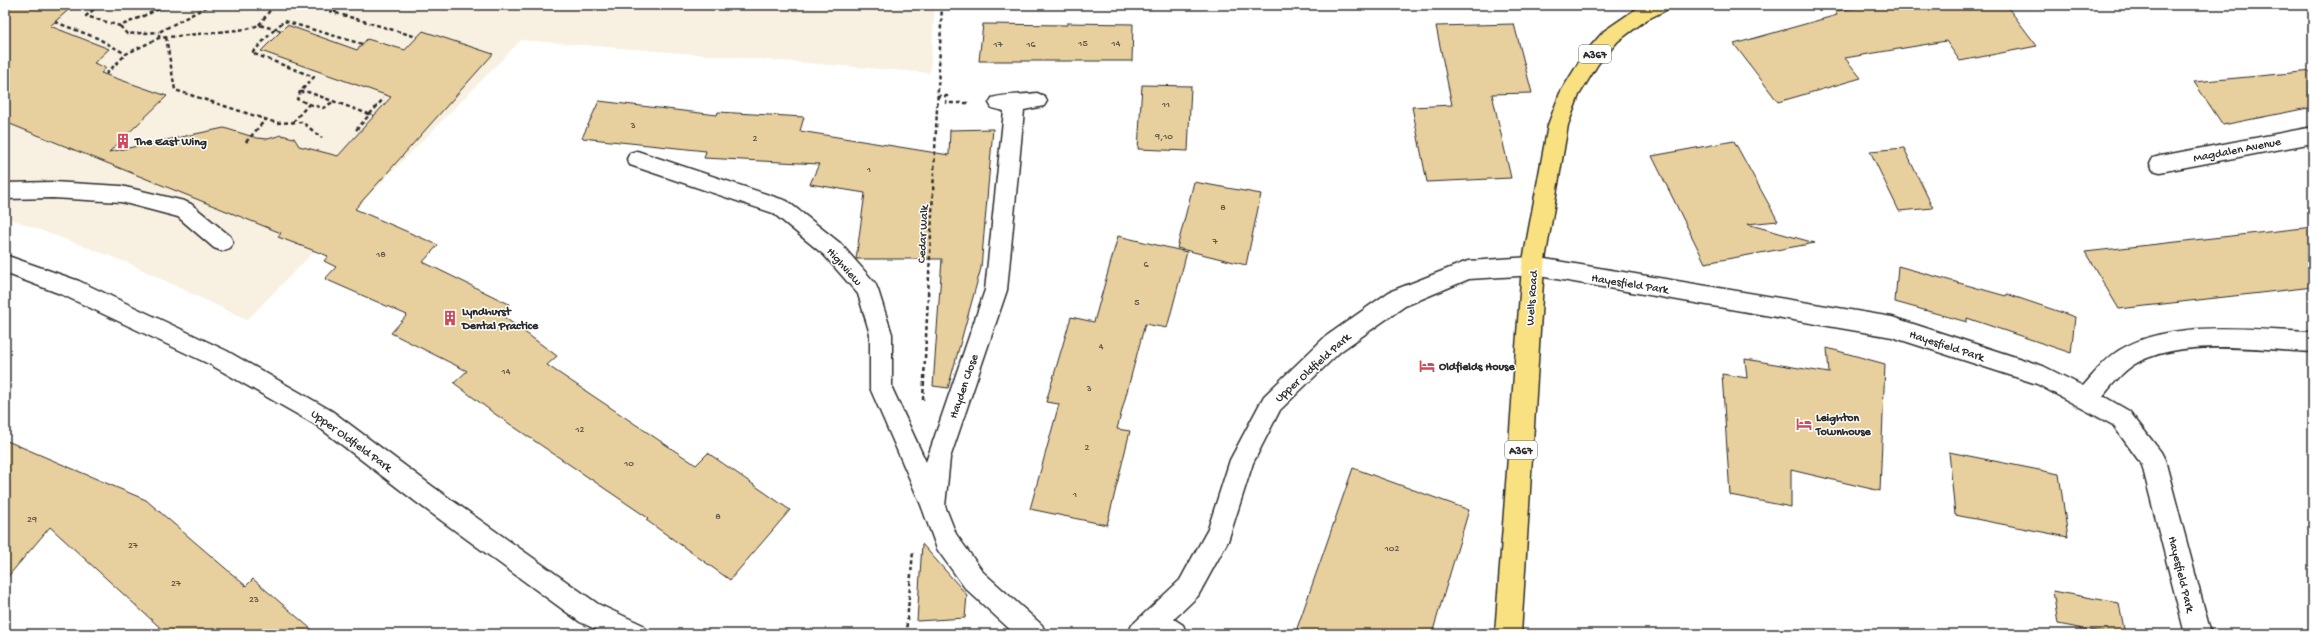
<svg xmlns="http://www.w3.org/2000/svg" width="2318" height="639" font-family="'Gochi Hand',sans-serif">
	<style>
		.built { fill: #f8f1e2 }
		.building { fill: #e8cf9e; stroke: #2b2b2b }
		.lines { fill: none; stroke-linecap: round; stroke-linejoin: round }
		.minor-casing { stroke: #2b2b2b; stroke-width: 3 }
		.major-casing { stroke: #2b2b2b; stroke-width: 3 }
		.path { stroke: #2b2b2b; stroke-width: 2.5; stroke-dasharray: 4 3; stroke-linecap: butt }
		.minor { fill: #fff; fill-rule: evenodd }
		.major { fill: #f9e181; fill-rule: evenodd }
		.labels { text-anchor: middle; stroke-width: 3; stroke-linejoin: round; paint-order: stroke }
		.number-label { font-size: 10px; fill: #5a5448 }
		.shield { fill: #fff; stroke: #6b6b6b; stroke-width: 1 }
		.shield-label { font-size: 11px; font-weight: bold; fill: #2b2b2b }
		.poi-label { font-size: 12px; font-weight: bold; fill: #2b2b2b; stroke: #fff; text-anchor: start }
		.street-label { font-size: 12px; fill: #2b2b2b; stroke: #fff }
	</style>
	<rect width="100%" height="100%" fill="#fff"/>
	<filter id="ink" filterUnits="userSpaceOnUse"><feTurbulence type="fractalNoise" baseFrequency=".025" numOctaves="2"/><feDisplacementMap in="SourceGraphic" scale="8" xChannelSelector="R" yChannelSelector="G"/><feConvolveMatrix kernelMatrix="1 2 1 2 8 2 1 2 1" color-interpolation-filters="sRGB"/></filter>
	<g filter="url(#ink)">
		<polygon class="built" points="5,5 935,5 930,73 521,40 247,320 126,262 5,217"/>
		<g class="building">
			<polygon points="5,5 74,5 50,26 109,49 94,63 106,68 101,73 167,96 109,152 224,128 257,138 268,139 281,135 294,138 299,146 338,156 391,97 261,51 287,25 357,50 367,39 405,50 423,31 493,54 355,209 438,245 423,262 509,304 500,314 557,356 547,365 696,465 708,453 790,510 730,580 646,520 648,518 495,414 454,383 467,371 391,333 407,315 325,279 336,267 324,261 328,256 278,237 281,233 5,122"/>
			<polygon points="1874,5 2006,5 2037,46 1960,61 1946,41 1845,58 1861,78 1778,102 1734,44 1837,15 1835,11"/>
			<polygon points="1067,23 1133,24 1132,61 979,61 983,24 1067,25"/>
			<polygon points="1514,24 1532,93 1492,94 1511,178 1427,182 1412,107 1452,105 1436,26"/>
			<polygon points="2313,71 2313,107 2223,125 2194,82"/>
			<polygon points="1142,85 1191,86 1188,151 1138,149"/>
			<polygon points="599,101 717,115 718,112 804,117 800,131 949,155 950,130 993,129 981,268 948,388 933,386 942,259 856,259 865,193 810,184 819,164 704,158 706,151 582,138"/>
			<polygon points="1734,141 1778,221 1747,224 1815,243 1705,263 1652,156"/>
			<polygon points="1904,148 1933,208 1899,211 1870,151"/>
			<polygon points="1194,182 1261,194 1246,265 1177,248"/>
			<polygon points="2313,227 2313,287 2119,309 2085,252"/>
			<polygon points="1118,236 1187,252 1167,328 1145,324 1117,429 1130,431 1107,525 1030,509 1059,404 1046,402 1071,317 1094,322"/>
			<polygon points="1898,266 2006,296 2007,294 2075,317 2071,353 1967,318 1967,322 1895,302"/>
			<polygon points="1827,348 1885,364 1880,491 1791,470 1791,507 1730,495 1722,374 1747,378 1745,359 1829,373"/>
			<polygon points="5,440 146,500 246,586 253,579 317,634 167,634 50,527 5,580"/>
			<polygon points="1949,452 2059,474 2068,537 1955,515"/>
			<polygon points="1353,468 1469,510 1432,634 1295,634"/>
			<polygon points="922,544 967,595 965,618 917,621"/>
			<polygon points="2053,591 2119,603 2125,634 2111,634 2058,624"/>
		</g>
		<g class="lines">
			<defs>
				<g id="minor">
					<path d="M1037,93L1044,96L1047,101L1044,106L1024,110L1007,290L950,458L945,506L956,534L983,572L1042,625L1046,634H1015L965,588L937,549L921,505L870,388V334L858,294L824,255L773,213L630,165L627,159L630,153L637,151L787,201L840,243L875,283L878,290L892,334V388L926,462L985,290L1004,111L992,108L989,103L992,98C1004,94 1023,95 1037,93Z"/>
					<polygon points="2313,127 2313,143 2160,172 2153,170 2150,164 2153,158 2160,156"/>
					<polygon points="53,182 121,186 184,201 191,204 230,236 233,242 230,248 222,251 214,248 178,217 121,202 53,198 5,199 5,183"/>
					<polygon points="5,255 79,281 227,351 332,411 432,486 598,604 643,625 647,634 606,634 580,622 416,502 316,425 211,365 63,295 5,273"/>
					<path d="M1533,257L1892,317L2043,366L2083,386C2094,374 2104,360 2118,351C2171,318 2253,330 2313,332V352C2260,350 2182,337 2135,364C2122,372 2112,385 2103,396L2129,411L2161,452L2165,460L2211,634H2185L2142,465L2113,425L2037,384L1892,337L1533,275L1469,279L1405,306L1341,351L1280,410L1253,463L1228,541L1198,596L1174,619L1183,625L1187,634H1128L1132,625L1180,580L1208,529L1230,460L1264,396L1325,337L1389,292L1460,264L1468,261Z"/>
				</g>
				<polygon id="major" points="1642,5 1668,5 1666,10 1646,20 1618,41 1598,64 1579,95 1568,125 1544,266 1521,634 1495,634 1522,266 1548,125 1560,93 1584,54 1604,31"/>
			</defs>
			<use href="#minor" class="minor-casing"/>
			<use href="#major" class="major-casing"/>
			<g class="path">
				<polyline points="99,5 86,16 120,26 164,7 183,5"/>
				<polyline points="309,5 417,37"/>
				<polyline points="335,13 336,5"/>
				<polyline points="55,22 97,38 126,54 159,38 247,29 259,25 275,29 284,21 362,44"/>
				<polyline points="259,25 274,5"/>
				<polyline points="120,26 127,34 159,32"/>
				<polyline points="281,31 275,29 252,53 314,77 300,92 308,92 374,116"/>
				<polyline points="166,37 175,90 277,123 302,122 322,138"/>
				<polyline points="159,38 159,32 210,5"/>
				<polyline points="106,74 126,54"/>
				<polyline points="937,96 947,96 946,103 971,103"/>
				<polyline points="309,104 323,108 333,102"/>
				<polyline points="293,122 309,104 297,99 300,92"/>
				<polyline points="356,130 384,98"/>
				<polyline points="246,142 266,119"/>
				<polyline points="923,400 942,5"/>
				<polyline points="906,634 913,551"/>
			</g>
			<use href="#minor" class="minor"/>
			<use href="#major" class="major"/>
		</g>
	</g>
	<defs>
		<symbol id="building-bare" viewBox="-9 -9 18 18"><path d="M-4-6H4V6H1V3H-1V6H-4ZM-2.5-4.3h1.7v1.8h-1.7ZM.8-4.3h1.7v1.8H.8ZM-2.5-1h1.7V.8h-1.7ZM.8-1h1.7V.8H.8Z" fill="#d1495b" stroke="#fff" stroke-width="2.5" paint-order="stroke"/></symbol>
		<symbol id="hotel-bare" viewBox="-9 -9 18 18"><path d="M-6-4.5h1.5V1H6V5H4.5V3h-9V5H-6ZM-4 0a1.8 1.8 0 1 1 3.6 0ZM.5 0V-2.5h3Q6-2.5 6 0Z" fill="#d1495b" stroke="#fff" stroke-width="2.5" paint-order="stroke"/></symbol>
	</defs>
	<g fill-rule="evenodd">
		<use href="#building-bare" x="112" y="130" width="22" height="22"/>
		<use href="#building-bare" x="439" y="307" width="22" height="22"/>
		<use href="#hotel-bare" x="1416" y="355" width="22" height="22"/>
		<use href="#hotel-bare" x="1793" y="413" width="22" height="22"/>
	</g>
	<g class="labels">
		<g class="number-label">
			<text x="1083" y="46">15</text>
			<text x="1116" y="46">14</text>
			<text x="998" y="47">17</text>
			<text x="1031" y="47">16</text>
			<text x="1166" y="107">11</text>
			<text x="633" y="128">3</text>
			<text x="1164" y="139">9,10</text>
			<text x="755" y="141">2</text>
			<text x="869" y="172">1</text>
			<text x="1223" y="210">8</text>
			<text x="1215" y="244">7</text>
			<text x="381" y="257">18</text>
			<text x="1146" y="267">6</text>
			<text x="1137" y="305">5</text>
			<text x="1101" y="349">4</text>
			<text x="506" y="374">14</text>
			<text x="1089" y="391">3</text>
			<text x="580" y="432">12</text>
			<text x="1087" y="450">2</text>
			<text x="629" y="466">10</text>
			<text x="1075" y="497">1</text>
			<text x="718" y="519">8</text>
			<text x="32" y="522">29</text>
			<text x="133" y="548">27</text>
			<text x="1392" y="551">102</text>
			<text x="176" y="586">27</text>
			<text x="254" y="602">23</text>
		</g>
		<g class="shield">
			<rect x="1579" y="45" width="32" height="18" rx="3"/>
			<rect x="1505" y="441" width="32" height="18" rx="3"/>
		</g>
		<g class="shield-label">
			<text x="1595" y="58">A367</text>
			<text x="1521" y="454">A367</text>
		</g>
		<g class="poi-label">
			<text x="135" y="145">The East Wing</text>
			<text x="462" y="315">Lyndhurst<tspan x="462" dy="14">Dental Practice</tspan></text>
			<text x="1439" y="370">Oldfields House</text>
			<text x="1816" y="421">Leighton<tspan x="1816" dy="14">Townhouse</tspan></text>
		</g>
		<g class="street-label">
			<text transform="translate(2237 149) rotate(-11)" y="4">Magdalen Avenue</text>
			<text transform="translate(922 234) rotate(-87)" y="4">Cedar Walk</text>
			<text transform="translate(845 266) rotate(48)" y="4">Highview</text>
			<text transform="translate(1630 283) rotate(9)" y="4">Hayesfield Park</text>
			<text transform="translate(1531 298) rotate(-86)" y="4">Wells Road</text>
			<text transform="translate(1947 345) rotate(18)" y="4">Hayesfield Park</text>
			<text transform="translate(1312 367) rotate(-42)" y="4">Upper Oldfield Park</text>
			<text transform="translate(963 386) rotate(-71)" y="4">Hayden Close</text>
			<text transform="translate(352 440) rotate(36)" y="4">Upper Oldfield Park</text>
			<text transform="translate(2182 574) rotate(76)" y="4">Hayesfield Park</text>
		</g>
	</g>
	<rect width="2318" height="639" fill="none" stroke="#fff" stroke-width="20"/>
	<rect x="10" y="10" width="2298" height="619" fill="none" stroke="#2b2b2b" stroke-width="1.5" filter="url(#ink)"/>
</svg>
